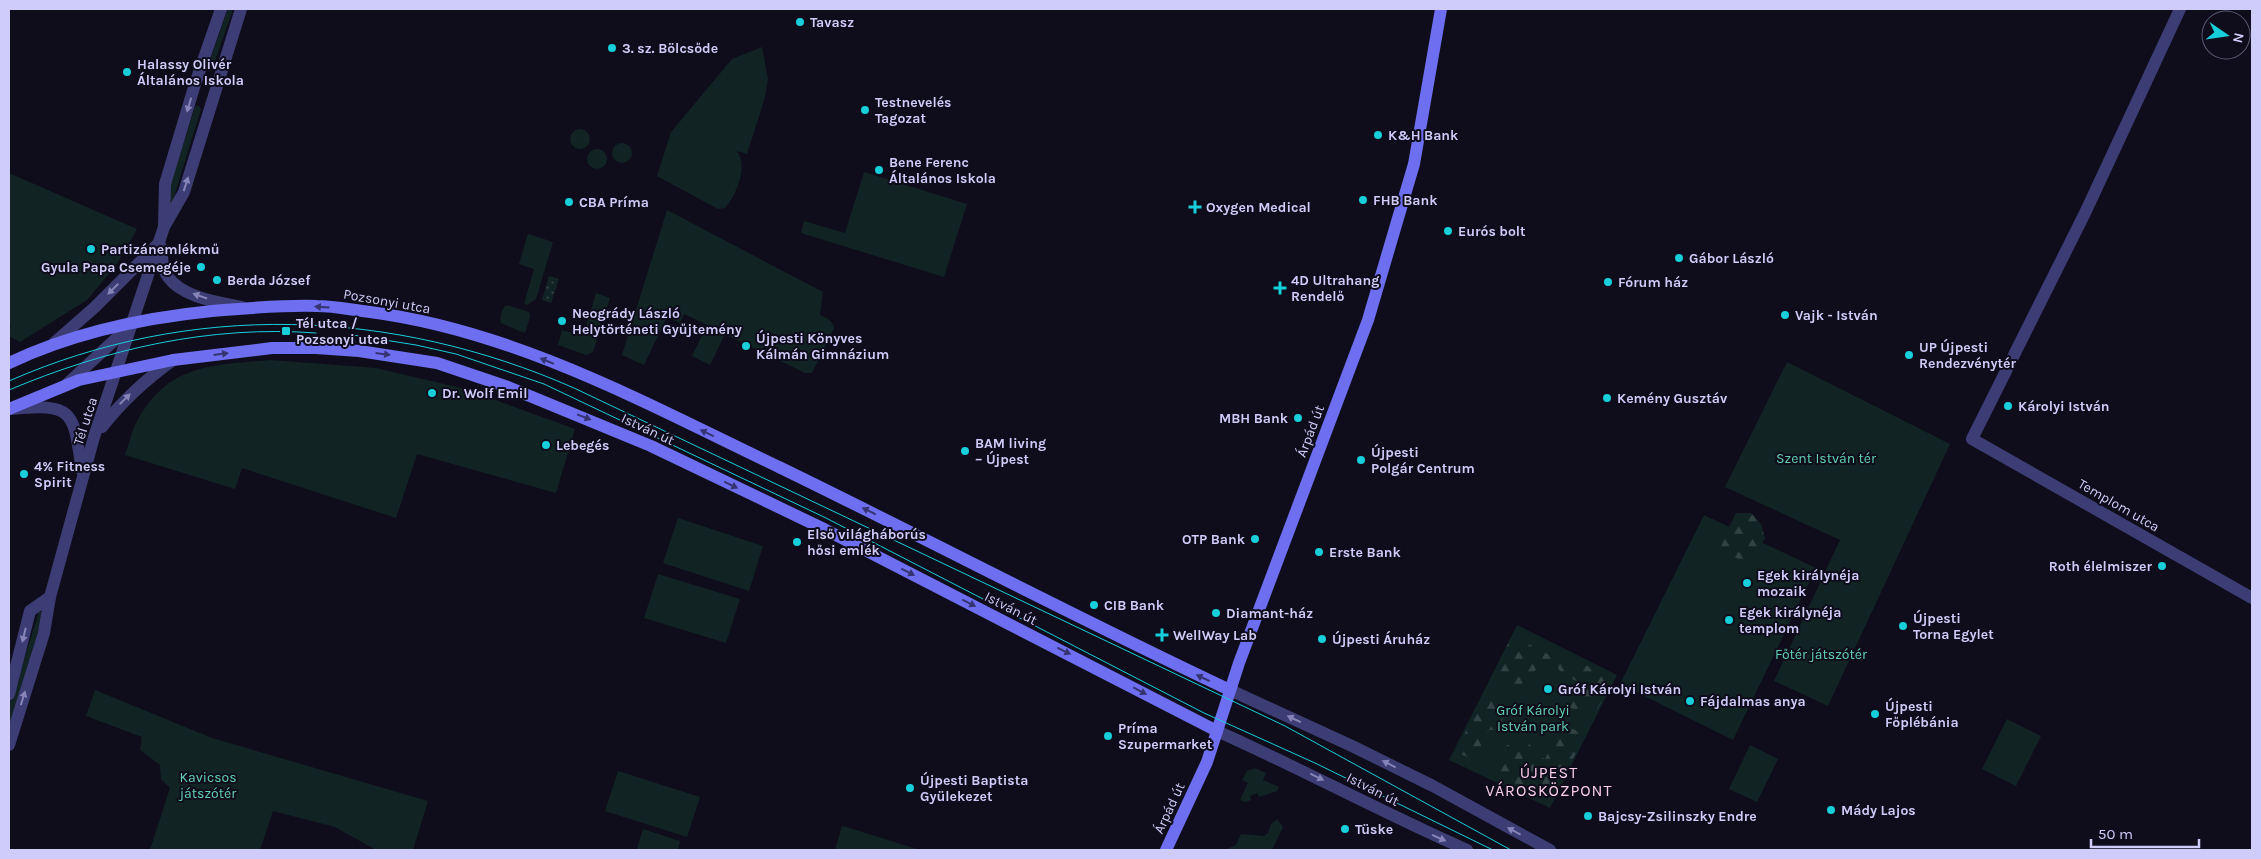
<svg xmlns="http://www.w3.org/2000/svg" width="2261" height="859" font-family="Karla,sans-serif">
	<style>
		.green { fill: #112423 }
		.forest { fill: url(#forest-firs) }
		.garden { fill: url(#garden-dots) }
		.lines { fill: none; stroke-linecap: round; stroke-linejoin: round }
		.tertiary { stroke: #3d3d75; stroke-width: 12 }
		.secondary { stroke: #6d6ef0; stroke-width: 12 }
		.tram { stroke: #17cedb; stroke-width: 1 }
		.oneway { fill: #8684b8 }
		.oneway2 { fill: #353470 }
		.poi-dot { fill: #17cedb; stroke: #0f0d1b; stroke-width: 2 }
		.labels { text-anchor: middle; stroke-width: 4; stroke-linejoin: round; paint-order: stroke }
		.poi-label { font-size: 14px; font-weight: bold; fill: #d0ccfa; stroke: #0f0d1b; text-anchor: start }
		.street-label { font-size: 14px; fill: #d0ccfa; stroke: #0f0d1b }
		.park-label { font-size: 14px; fill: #61d1b1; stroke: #0f0d1b }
		.quarter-label { font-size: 16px; letter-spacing: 1px; fill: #faceeb; stroke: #0f0d1b }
	</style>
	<defs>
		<pattern id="forest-firs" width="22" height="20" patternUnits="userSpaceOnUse" patternTransform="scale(1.25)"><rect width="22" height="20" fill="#112423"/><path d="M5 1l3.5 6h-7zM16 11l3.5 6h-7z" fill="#334344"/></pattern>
		<pattern id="garden-dots" width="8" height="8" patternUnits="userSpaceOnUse" patternTransform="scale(1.25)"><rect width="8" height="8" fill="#112423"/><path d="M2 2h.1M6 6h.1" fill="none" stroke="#334344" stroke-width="1.8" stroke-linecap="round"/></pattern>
	</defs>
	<rect width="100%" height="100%" fill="#0f0d1b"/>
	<g class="green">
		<polygon points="228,9 233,9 212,70 209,72 207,69"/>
		<path d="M762,47L768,79L765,97L747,154L737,151C748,166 737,195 725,208L718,209L657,176L671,132L732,59Z"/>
		<polygon points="198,105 201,109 170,210 168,193 195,107"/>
		<circle cx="580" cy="139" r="10"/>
		<circle cx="622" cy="153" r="10"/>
		<circle cx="597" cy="159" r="10"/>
		<polygon points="864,172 967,204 944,277 801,233 804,221 845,233"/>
		<polygon points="9,173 137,229 117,264 87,300 20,342 9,336 11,326 9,324"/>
		<path d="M667,210L823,292L820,315C826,318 833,320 834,328L812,373H805L725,334L710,365L692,356L707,325L684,314L680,323L667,317L644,365L622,355Z"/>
		<polygon points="528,234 553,242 536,299 527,305 524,304 534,269 519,264"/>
		<polygon points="596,293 610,298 593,352 586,355 558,345 562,330 583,336"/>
		<path d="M507,305L529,312L530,317L525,333L501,323C499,318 502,307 507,305Z"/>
		<path d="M270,360L376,368L465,389L575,429L556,493L417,454L396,518L242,468L235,489L125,455C129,445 131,432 136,423C167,364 211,365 270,360Z"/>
		<polygon points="1787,362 1950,444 1828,706 1774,681 1840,540 1725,487"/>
		<polygon points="1704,515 1816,568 1733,740 1620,684"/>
		<polygon points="678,518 763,546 749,591 663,563"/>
		<polygon points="658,574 740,599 726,643 644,618"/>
		<polygon points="39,612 42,612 43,615 9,727 9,706"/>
		<polygon points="1517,625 1617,675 1550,808 1449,760"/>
		<polygon points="95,690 212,738 428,801 413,850 376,850 335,827 273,811 260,850 150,850 170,788 161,779 160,765 140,750 142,737 86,716"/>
		<polygon points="2007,719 2041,736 2016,786 1982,769"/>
		<polygon points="1750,745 1778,759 1757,802 1729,789"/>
		<polygon points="1255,768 1266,773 1263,780 1279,787 1277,791 1259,797 1257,793 1250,796 1251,800 1245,802 1240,800 1248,783 1242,780 1247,771"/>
		<polygon points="618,771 700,797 687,837 605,811"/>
		<polygon points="1277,819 1283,827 1272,850 1225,850 1236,845 1241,834 1264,836 1268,833 1271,824"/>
		<polygon points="842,826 843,826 920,850 835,850"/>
		<polygon points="643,829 680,841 678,850 637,849"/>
	</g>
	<g class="forest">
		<path d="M1736,513H1751L1761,524L1765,538C1752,561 1743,566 1721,549L1723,539Z"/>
		<polygon points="1512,635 1570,666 1578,661 1613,680 1597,710 1586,714 1569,707 1580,683 1561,673 1556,665 1544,661 1519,687 1493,675"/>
		<polygon points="1485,690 1495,694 1508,704 1499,730 1489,730 1474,760 1456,752"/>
		<polygon points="1562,725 1586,734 1550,802 1490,771 1502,748 1525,736 1535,754 1545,759"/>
	</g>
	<polygon class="garden" points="549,276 559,279 551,303 542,300"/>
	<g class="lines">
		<g class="tertiary">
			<polyline points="2180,9 2085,213 1972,439 2252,598"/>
			<polyline points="164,225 165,184 195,84 221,9"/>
			<path d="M161,247C162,257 162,269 168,277C183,298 219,302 242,307"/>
			<polyline points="54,343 95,307 158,244"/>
			<polyline points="66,385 132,324"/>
			<path d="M11,409C75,403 73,411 82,471"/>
			<path d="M102,427C123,400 145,380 173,360"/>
			<polyline points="1230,690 1352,746 1433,786 1550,850"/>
			<polyline points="9,694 30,611 50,597"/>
			<path d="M1217,731C1302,769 1383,813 1467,850"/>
			<polyline points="9,745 44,633 50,597 94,437 164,227 184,192 241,9"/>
		</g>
		<g class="secondary">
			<path d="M9,363C72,333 142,318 212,311C247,308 282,305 317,306C335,306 352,310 370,312C516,331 649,405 781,468C931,541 1079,619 1230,690"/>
			<polyline points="9,409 79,380 173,360 272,348 316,348 359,351 437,363 508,387 651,446 824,529 1217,731"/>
			<polyline points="1166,850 1207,762 1239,663 1368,320 1414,164 1441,9"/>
		</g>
		<g class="tram">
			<polyline points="353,335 416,345 456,354 544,384 826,518 1204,713 1315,763 1493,850"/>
			<path d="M9,381C191,301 392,308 574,388L1285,726L1511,850"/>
			<path d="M9,390C106,349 210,325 316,333"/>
		</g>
	</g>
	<defs><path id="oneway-solid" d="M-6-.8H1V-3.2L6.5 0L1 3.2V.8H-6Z" transform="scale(1.25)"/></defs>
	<g class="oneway">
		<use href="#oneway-solid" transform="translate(189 105) rotate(107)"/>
		<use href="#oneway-solid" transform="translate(186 184) rotate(-72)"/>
		<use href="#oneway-solid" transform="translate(113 289) rotate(135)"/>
		<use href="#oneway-solid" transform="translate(200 296) rotate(-161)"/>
		<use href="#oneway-solid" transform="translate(125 399) rotate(-45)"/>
		<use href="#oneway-solid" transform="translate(24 635) rotate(104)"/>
		<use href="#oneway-solid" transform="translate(23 698) rotate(-73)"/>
		<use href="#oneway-solid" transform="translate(1294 719) rotate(-155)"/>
		<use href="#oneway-solid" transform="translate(1389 764) rotate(-153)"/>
		<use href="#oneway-solid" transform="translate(1317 777) rotate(26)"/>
		<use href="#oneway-solid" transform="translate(1514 831) rotate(-152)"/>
		<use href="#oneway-solid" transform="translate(1439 838) rotate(24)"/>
	</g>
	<g class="oneway2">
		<use href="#oneway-solid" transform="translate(322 307) rotate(-176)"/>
		<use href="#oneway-solid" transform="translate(221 354) rotate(-7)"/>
		<use href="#oneway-solid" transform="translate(383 354) rotate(7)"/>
		<use href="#oneway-solid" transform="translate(547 361) rotate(-158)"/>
		<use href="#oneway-solid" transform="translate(584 417) rotate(21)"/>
		<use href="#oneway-solid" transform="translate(707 433) rotate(-154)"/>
		<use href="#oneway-solid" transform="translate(731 485) rotate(26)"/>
		<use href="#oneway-solid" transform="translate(869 511) rotate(-154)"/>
		<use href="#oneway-solid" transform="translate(908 572) rotate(27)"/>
		<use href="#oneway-solid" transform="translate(969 603) rotate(27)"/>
		<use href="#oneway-solid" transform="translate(1064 651) rotate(26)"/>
		<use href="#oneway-solid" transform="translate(1203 678) rotate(-155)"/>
		<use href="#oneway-solid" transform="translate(1140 691) rotate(28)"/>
	</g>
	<g class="poi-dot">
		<circle cx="800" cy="22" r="5"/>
		<circle cx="612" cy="48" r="5"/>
		<circle cx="127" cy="72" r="5"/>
		<circle cx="865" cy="110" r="5"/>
		<circle cx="1378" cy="135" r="5"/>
		<circle cx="879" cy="170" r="5"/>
		<circle cx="1363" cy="200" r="5"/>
		<circle cx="569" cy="202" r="5"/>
		<path d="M1192.5 199.5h5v5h5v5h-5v5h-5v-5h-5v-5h5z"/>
		<circle cx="1448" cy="231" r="5"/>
		<circle cx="91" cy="249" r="5"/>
		<circle cx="1679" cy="258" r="5"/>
		<circle cx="201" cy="267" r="5"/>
		<circle cx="217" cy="280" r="5"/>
		<circle cx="1608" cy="282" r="5"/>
		<path d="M1277.5 280.5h5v5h5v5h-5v5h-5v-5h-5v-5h5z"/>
		<circle cx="1785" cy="315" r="5"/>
		<circle cx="562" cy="321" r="5"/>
		<rect x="281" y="326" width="10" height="10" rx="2.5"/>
		<circle cx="746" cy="346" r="5"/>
		<circle cx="1909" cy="355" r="5"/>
		<circle cx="432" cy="393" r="5"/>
		<circle cx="1607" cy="398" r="5"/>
		<circle cx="2008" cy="406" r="5"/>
		<circle cx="1298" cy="418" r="5"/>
		<circle cx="546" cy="445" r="5"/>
		<circle cx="965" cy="451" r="5"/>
		<circle cx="1361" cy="460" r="5"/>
		<circle cx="24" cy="474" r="5"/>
		<circle cx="1255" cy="539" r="5"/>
		<circle cx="797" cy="542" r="5"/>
		<circle cx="1319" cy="552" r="5"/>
		<circle cx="2162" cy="566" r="5"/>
		<circle cx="1747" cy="583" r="5"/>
		<circle cx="1094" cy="605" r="5"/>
		<circle cx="1216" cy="613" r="5"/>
		<circle cx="1729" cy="620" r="5"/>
		<circle cx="1903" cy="626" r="5"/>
		<path d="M1159.5 627.5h5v5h5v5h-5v5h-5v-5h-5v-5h5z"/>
		<circle cx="1322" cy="639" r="5"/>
		<circle cx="1548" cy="689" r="5"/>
		<circle cx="1690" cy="701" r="5"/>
		<circle cx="1875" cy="714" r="5"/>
		<circle cx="1108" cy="736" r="5"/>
		<circle cx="910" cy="788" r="5"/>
		<circle cx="1831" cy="810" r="5"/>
		<circle cx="1588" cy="816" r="5"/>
		<circle cx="1345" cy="829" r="5"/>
	</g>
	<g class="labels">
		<g class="poi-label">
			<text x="810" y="27">Tavasz</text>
			<text x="622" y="53">3. sz. Bölcsőde</text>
			<text x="137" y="69">Halassy Olivér<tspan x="137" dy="16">Általános Iskola</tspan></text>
			<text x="875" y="107">Testnevelés<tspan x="875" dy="16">Tagozat</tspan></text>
			<text x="1388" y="140">K&amp;H Bank</text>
			<text x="889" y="167">Bene Ferenc<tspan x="889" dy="16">Általános Iskola</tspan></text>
			<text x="1373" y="205">FHB Bank</text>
			<text x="579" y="207">CBA Príma</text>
			<text x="1206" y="212">Oxygen Medical</text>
			<text x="1458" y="236">Eurós bolt</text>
			<text x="101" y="254">Partizánemlékmű</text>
			<text x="1689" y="263">Gábor László</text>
			<text x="191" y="272" text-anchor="end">Gyula Papa Csemegéje</text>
			<text x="227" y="285">Berda József</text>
			<text x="1291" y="285">4D Ultrahang<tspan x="1291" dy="16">Rendelő</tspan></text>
			<text x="1618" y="287">Fórum ház</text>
			<text x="572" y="318">Neogrády László<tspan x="572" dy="16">Helytörténeti Gyűjtemény</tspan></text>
			<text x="1795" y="320">Vajk - István</text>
			<text x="296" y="328">Tél utca /<tspan x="296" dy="16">Pozsonyi utca</tspan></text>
			<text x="756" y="343">Újpesti Könyves<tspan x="756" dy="16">Kálmán Gimnázium</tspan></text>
			<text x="1919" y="352">UP Újpesti<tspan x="1919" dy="16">Rendezvénytér</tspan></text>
			<text x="442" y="398">Dr. Wolf Emil</text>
			<text x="1617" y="403">Kemény Gusztáv</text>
			<text x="2018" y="411">Károlyi István</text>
			<text x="1288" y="423" text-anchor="end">MBH Bank</text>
			<text x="975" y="448">BAM living<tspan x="975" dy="16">– Újpest</tspan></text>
			<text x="556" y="450">Lebegés</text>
			<text x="1371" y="457">Újpesti<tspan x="1371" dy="16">Polgár Centrum</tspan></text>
			<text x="34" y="471">4% Fitness<tspan x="34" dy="16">Spirit</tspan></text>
			<text x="807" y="539">Első világháborús<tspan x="807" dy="16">hősi emlék</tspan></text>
			<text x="1245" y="544" text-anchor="end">OTP Bank</text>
			<text x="1329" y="557">Erste Bank</text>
			<text x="2152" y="571" text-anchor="end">Roth élelmiszer</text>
			<text x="1757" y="580">Egek királynéja<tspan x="1757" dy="16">mozaik</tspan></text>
			<text x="1104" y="610">CIB Bank</text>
			<text x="1739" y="617">Egek királynéja<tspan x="1739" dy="16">templom</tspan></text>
			<text x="1226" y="618">Diamant-ház</text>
			<text x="1913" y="623">Újpesti<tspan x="1913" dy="16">Torna Egylet</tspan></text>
			<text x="1173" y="640">WellWay Lab</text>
			<text x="1332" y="644">Újpesti Áruház</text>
			<text x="1558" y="694">Gróf Károlyi István</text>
			<text x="1700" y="706">Fájdalmas anya</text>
			<text x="1885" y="711">Újpesti<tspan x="1885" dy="16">Főplébánia</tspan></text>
			<text x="1118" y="733">Príma<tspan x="1118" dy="16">Szupermarket</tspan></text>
			<text x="920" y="785">Újpesti Baptista<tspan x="920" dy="16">Gyülekezet</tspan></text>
			<text x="1841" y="815">Mády Lajos</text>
			<text x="1598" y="821">Bajcsy-Zsilinszky Endre</text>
			<text x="1355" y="834">Tüske</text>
		</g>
		<g class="street-label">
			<text transform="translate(387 301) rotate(10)" y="5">Pozsonyi utca</text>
			<text transform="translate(85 421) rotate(-72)" y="5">Tél utca</text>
			<text transform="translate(648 429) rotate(25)" y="5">István út</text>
			<text transform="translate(1310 431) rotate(-69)" y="5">Árpád út</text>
			<text transform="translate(2119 505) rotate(30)" y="5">Templom utca</text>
			<text transform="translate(1011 608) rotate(27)" y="5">István út</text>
			<text transform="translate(1373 789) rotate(27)" y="5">István út</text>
			<text transform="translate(1169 808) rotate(-65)" y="5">Árpád út</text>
		</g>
		<g class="park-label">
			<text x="1826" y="463">Szent István tér</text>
			<text x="1821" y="659">Főtér játszótér</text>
			<text x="1533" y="715">Gróf Károlyi<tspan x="1533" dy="16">István park</tspan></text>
			<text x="208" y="782">Kavicsos<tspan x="208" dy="16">játszótér</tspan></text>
		</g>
		<g class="quarter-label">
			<text x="1549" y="778">ÚJPEST<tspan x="1549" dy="18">VÁROSKÖZPONT</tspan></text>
		</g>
	</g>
	<rect width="2261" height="859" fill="none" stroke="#d0ccfa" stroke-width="20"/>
	<g transform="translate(2226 35) rotate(103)"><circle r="24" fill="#0f0d1b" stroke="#5c5974"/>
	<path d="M0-4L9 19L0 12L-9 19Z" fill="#17cedb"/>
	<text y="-8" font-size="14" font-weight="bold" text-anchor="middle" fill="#d0ccfa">N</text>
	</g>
	<path d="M2091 839v8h108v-8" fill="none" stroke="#d0ccfa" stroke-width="2.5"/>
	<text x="2098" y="839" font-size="15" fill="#d0ccfa" stroke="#0f0d1b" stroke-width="4" paint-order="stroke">50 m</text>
</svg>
